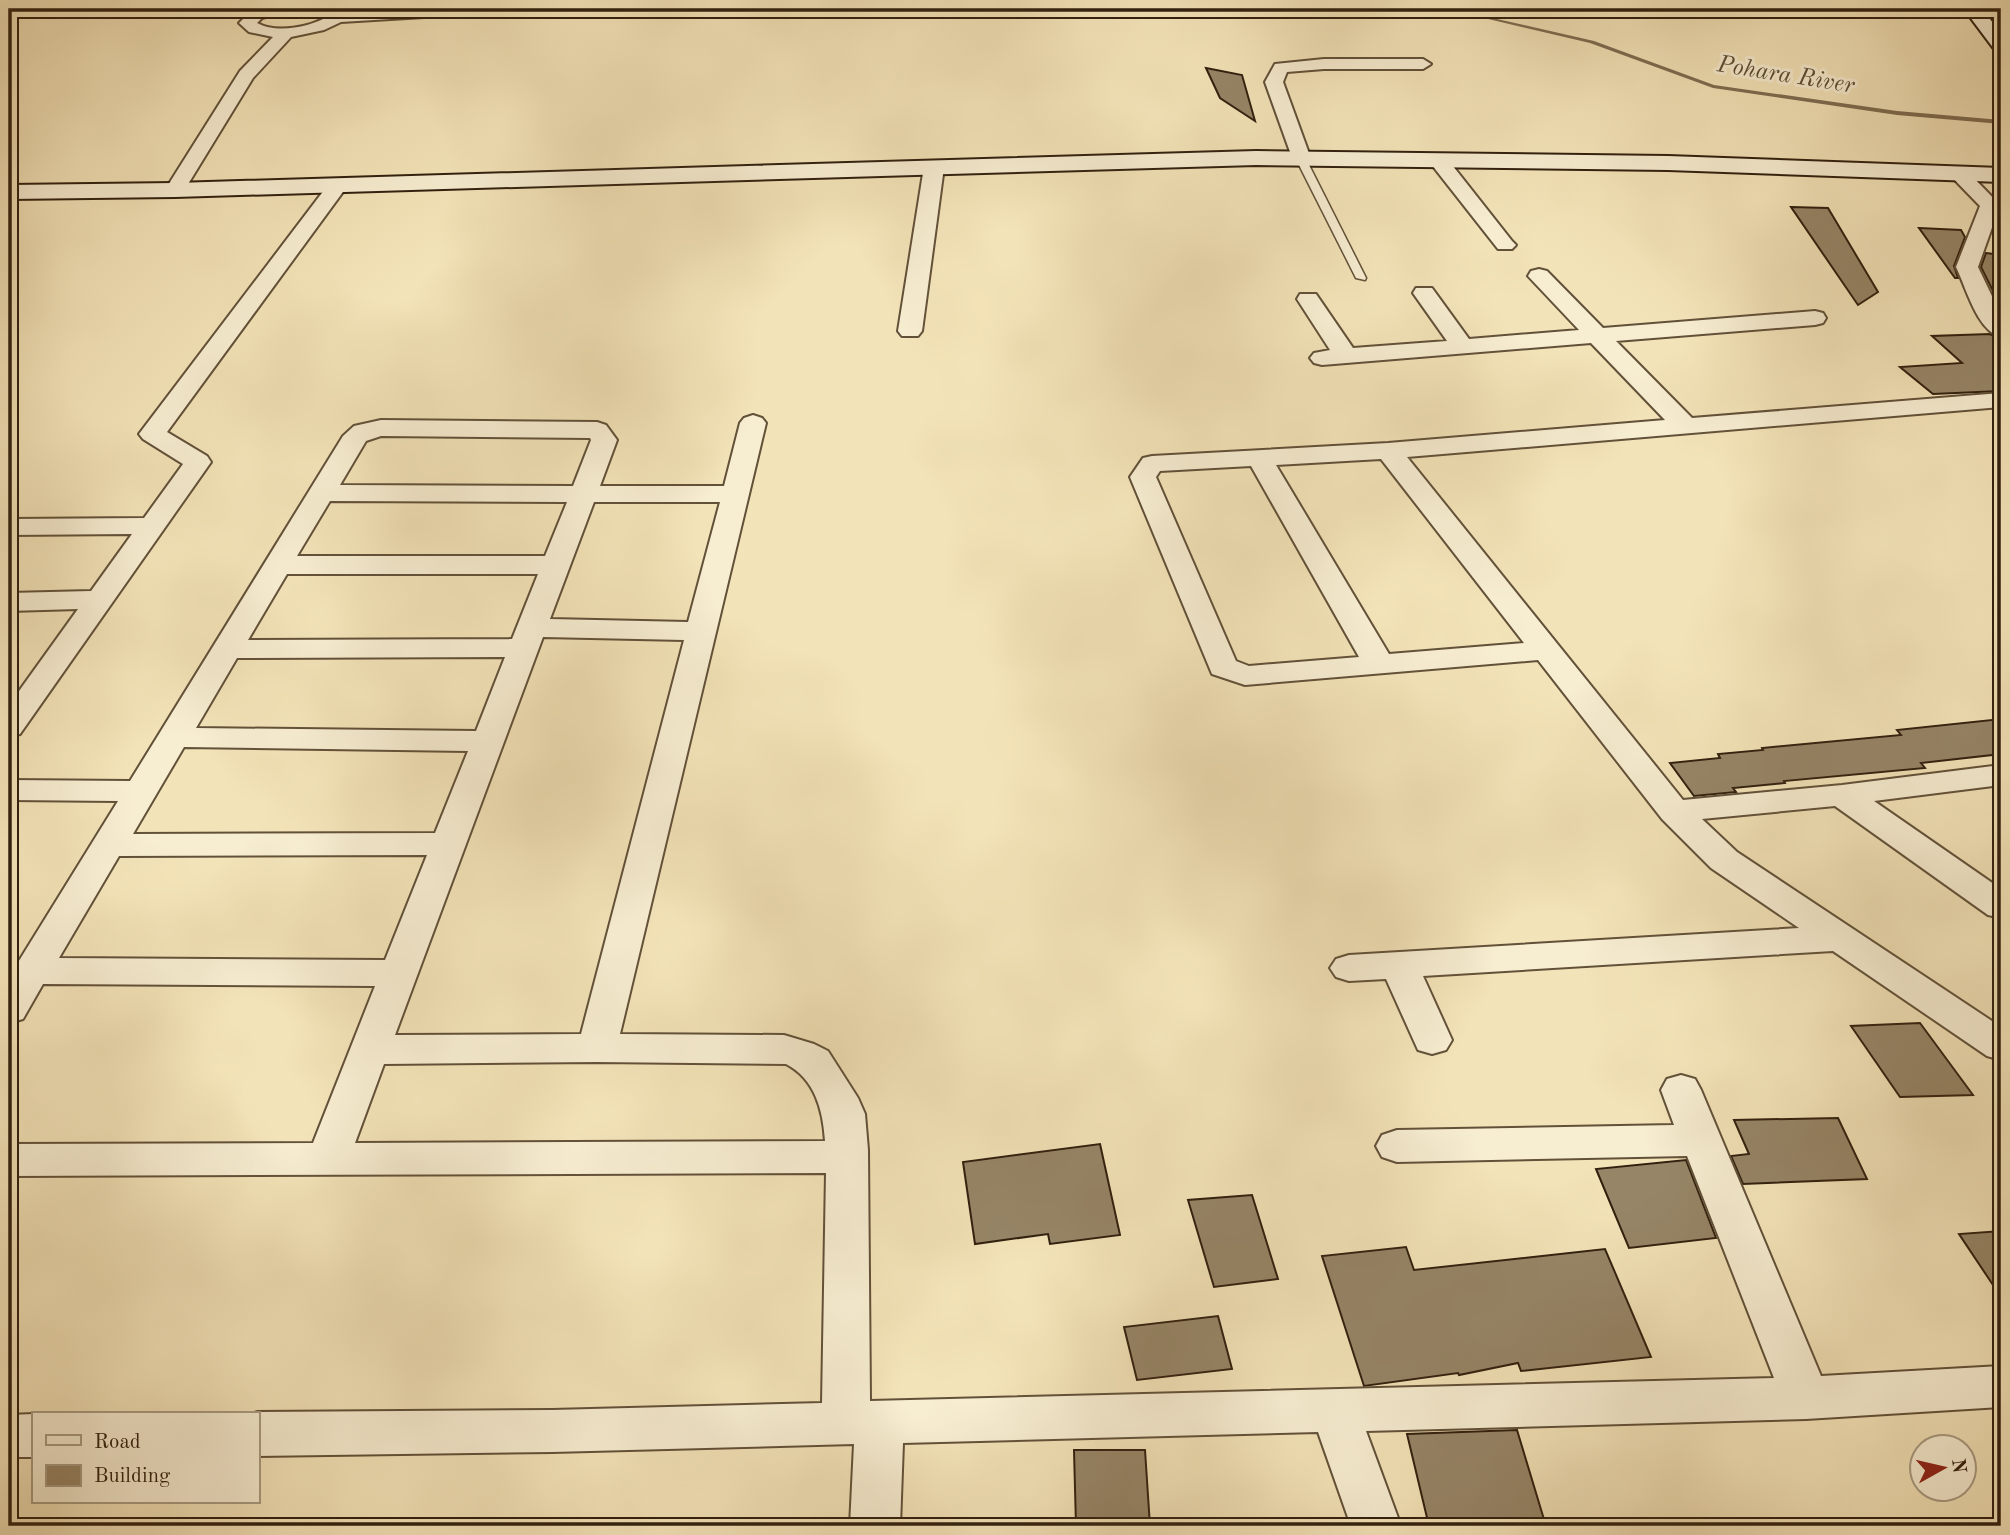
<svg xmlns="http://www.w3.org/2000/svg" width="2010" height="1535" font-family="'Old Standard TT',serif">
	<style>
		.lines { fill: none; stroke-linecap: round; stroke-linejoin: round }
		.stream { fill: #7e6d52; fill-rule: evenodd }
		.building { fill: #968567; stroke: #31200f; stroke-width: 2 }
		.lane-casing { stroke: #625139; stroke-width: 3 }
		.street-casing { stroke: #625139; stroke-width: 4 }
		.secondary-casing { stroke: #31200f; stroke-width: 4 }
		.lane { fill: #f7edd1; fill-rule: evenodd }
		.street { fill: #f7edd1; fill-rule: evenodd }
		.secondary { fill: #f7edd1; fill-rule: evenodd }
		.labels { text-anchor: middle; stroke-width: 6; stroke-linejoin: round; paint-order: stroke }
		.far-water-label { font-size: 24px; font-style: italic; fill: #5e4d36; stroke: #f7edd1 }
	</style>
	<rect width="100%" height="100%" fill="#f3e3b8"/>
	<filter id="stains"><feTurbulence type="fractalNoise" baseFrequency=".00286" numOctaves="4"/><feColorMatrix values="0 0 0 0 .2 0 0 0 0 .09 0 0 0 0 .02 0 0 0 .5 -.17"/></filter>
	<radialGradient id="worn" r=".72"><stop offset=".6" stop-color="#630" stop-opacity="0"/><stop offset="1" stop-color="#630" stop-opacity=".3"/></radialGradient>
	<g class="lines">
		<polygon class="stream" points="1446,9 1453,9 1594,41 1714,85 1897,111 2001,120 2001,124 1897,115 1713,88 1590,43"/>
	</g>
	<g class="building">
		<polygon points="1206,68 1242,75 1255,121 1220,98"/>
		<polygon points="1791,207 1828,208 1878,292 1858,305"/>
		<polygon points="1919,228 1961,230 1965,237 1954,266 1958,278 1955,278"/>
		<polygon points="1986,253 2001,255 2001,307 1981,267"/>
		<polygon points="1990,334 2001,340 2001,391 1933,394 1900,367 1962,363 1932,336"/>
		<polygon points="2001,719 2001,754 1921,763 1925,768 1784,781 1785,783 1733,788 1736,792 1694,796 1670,763 1720,758 1718,754 1763,750 1762,748 1901,735 1897,730"/>
		<polygon points="1920,1023 1973,1095 1900,1097 1851,1026"/>
		<polygon points="1838,1118 1867,1179 1743,1184 1731,1156 1749,1154 1734,1120"/>
		<polygon points="1100,1144 1120,1235 1050,1244 1048,1234 975,1244 963,1162"/>
		<polygon points="1686,1160 1716,1238 1629,1248 1596,1169"/>
		<polygon points="1252,1195 1278,1279 1214,1287 1188,1200"/>
		<polygon points="2001,1231 2001,1297 1959,1234"/>
		<polygon points="1406,1247 1414,1270 1605,1249 1651,1357 1521,1371 1518,1363 1459,1375 1458,1373 1364,1386 1322,1256"/>
		<polygon points="1218,1316 1232,1369 1137,1380 1124,1327"/>
		<polygon points="1517,1430 1546,1526 1429,1526 1407,1434"/>
		<polygon points="1074,1450 1145,1450 1150,1526 1076,1526"/>
	</g>
	<g class="lines">
		<defs>
			<polygon id="lane" points="1301,156 1306,159 1366,278 1365,280 1356,278 1296,159"/>
			<g id="street">
				<path d="M261,9H286L284,12L262,18L257,23C277,34 310,27 329,16L320,9H340L345,13L406,9H482L474,14L341,22L324,30L291,37L253,78L182,194H168L165,190L240,71L273,37L249,32L239,23L250,12Z"/>
				<polygon points="1324,59 1423,59 1431,64 1423,69 1324,69 1287,72 1283,82 1311,159 1308,163 1294,163 1265,82 1275,64"/>
				<polygon points="1438,154 1445,156 1512,241 1516,245 1512,249 1498,249 1428,160"/>
				<polygon points="934,161 944,167 922,331 918,336 902,336 898,331 924,167"/>
				<path d="M1958,167L1965,169L2000,205L1978,267L2001,315V337C1977,331 1966,287 1956,267L1980,206L1948,173Z"/>
				<polygon points="338,179 348,185 167,432 207,456 211,462 20,734 9,737 9,705 78,609 9,611 9,593 91,591 132,534 9,535 9,519 144,518 183,464 143,439 139,434 331,181"/>
				<path d="M1539,269L1547,271L1603,328L1815,311L1823,313L1826,318L1823,323L1815,325L1616,341L1692,418L2001,393V407L1407,457L1683,800L1842,785L2001,765V785L1874,801L2001,889V918L1988,915L1835,806L1702,819L1737,852L2001,1027V1060L1987,1056L1833,951L1423,976L1452,1040L1446,1050L1432,1054L1418,1050L1386,979L1349,981L1336,977L1330,968L1336,959L1349,955L1799,928L1711,868L1662,819L1538,660L1245,685L1212,674L1130,477L1143,458L1152,456L1388,443L1665,420L1591,343L1322,365L1314,363L1310,358L1314,353L1330,350L1297,299L1300,294H1316L1353,348L1447,341L1413,293L1416,288H1432L1469,339L1579,330L1528,276L1531,271ZM1381,459L1524,643L1389,654L1276,465ZM1251,466L1359,657L1249,666L1236,661L1156,477L1160,471Z"/>
				<path d="M753,415L762,418L766,423L620,1034L784,1035L814,1044L828,1051L858,1098L865,1114L868,1150L870,1401L1774,1378L1687,1156L1397,1162L1382,1157L1376,1146L1382,1135L1397,1130L1674,1125L1661,1090L1667,1079L1681,1075L1695,1079L1701,1090L1821,1376L2001,1366V1407L1806,1419L1366,1431L1401,1526H1351L1318,1432L903,1443L900,1526H850L854,1444L552,1452L257,1456V1414H252L257,1412L552,1410L822,1403L826,1173L9,1176V1144L313,1143L375,986L43,984L23,1019L9,1023V977L118,801L9,800V780L130,781L343,436L354,426L381,420L597,422L606,425L617,440L600,486H724L740,423L744,418ZM381,436L590,438L591,440L573,486L340,485L366,441ZM330,501L567,502L545,556H297ZM594,502H720L688,622L550,619ZM287,574H538L512,639L248,640ZM543,637L684,640L581,1034L395,1035ZM505,657L476,731L196,728L237,658ZM184,747L468,751L435,833L133,834ZM427,855L385,960L59,958L119,856ZM597,1062L786,1064C815,1079 823,1110 825,1141L355,1143L384,1064Z"/>
				<polygon points="33,1414 33,1457 9,1457 9,1415"/>
			</g>
			<g id="secondary">
				<polygon points="1964,9 1982,9 2001,33 2001,51 1994,49"/>
				<polygon points="1256,151 1668,156 2001,168 2001,182 1668,170 1256,165 175,197 9,199 9,185 175,183"/>
			</g>
		</defs>
		<use href="#lane" class="lane-casing"/>
		<use href="#street" class="street-casing"/>
		<use href="#secondary" class="secondary-casing"/>
		<use href="#lane" class="lane"/>
		<use href="#street" class="street"/>
		<use href="#secondary" class="secondary"/>
	</g>
	<g class="labels">
		<g class="far-water-label">
			<text transform="translate(1786 74) rotate(9)" y="8">Pohara River</text>
		</g>
	</g>
	<rect width="2010" height="1535" fill="none" stroke="#f3e3b8" stroke-width="35"/>
	<rect x="10" y="10" width="1989" height="1514" fill="none" stroke="#31200f" stroke-width="3.5"/>
	<rect x="18" y="18" width="1975" height="1500" fill="none" stroke="#31200f" stroke-width="2"/>
	<rect x="32" y="1412" width="228" height="91" fill="#f7edd1" stroke="#a89b83" stroke-width="2"/>
	<rect x="46" y="1435" width="35" height="10" fill="#f7edd1" stroke="#a89b83" stroke-width="2"/>
	<text x="94" y="1448" font-size="21" fill="#31200f">Road</text>
	<rect x="46" y="1465" width="35" height="21" fill="#968567" stroke="#a89b83" stroke-width="2"/>
	<text x="94" y="1482" font-size="21" fill="#31200f">Building</text>
	<g transform="translate(1943 1468) rotate(82)"><circle r="33" fill="#f7edd1" stroke="#a89b83" stroke-width="2"/>
	<path d="M0-5L12 26L0 18L-12 26Z" fill="#8f2418"/>
	<text y="-10" font-size="19" font-weight="bold" text-anchor="middle" fill="#31200f">N</text>
	</g>
	<rect width="100%" height="100%" filter="url(#stains)"/>
	<rect width="100%" height="100%" fill="url(#worn)"/>
</svg>
